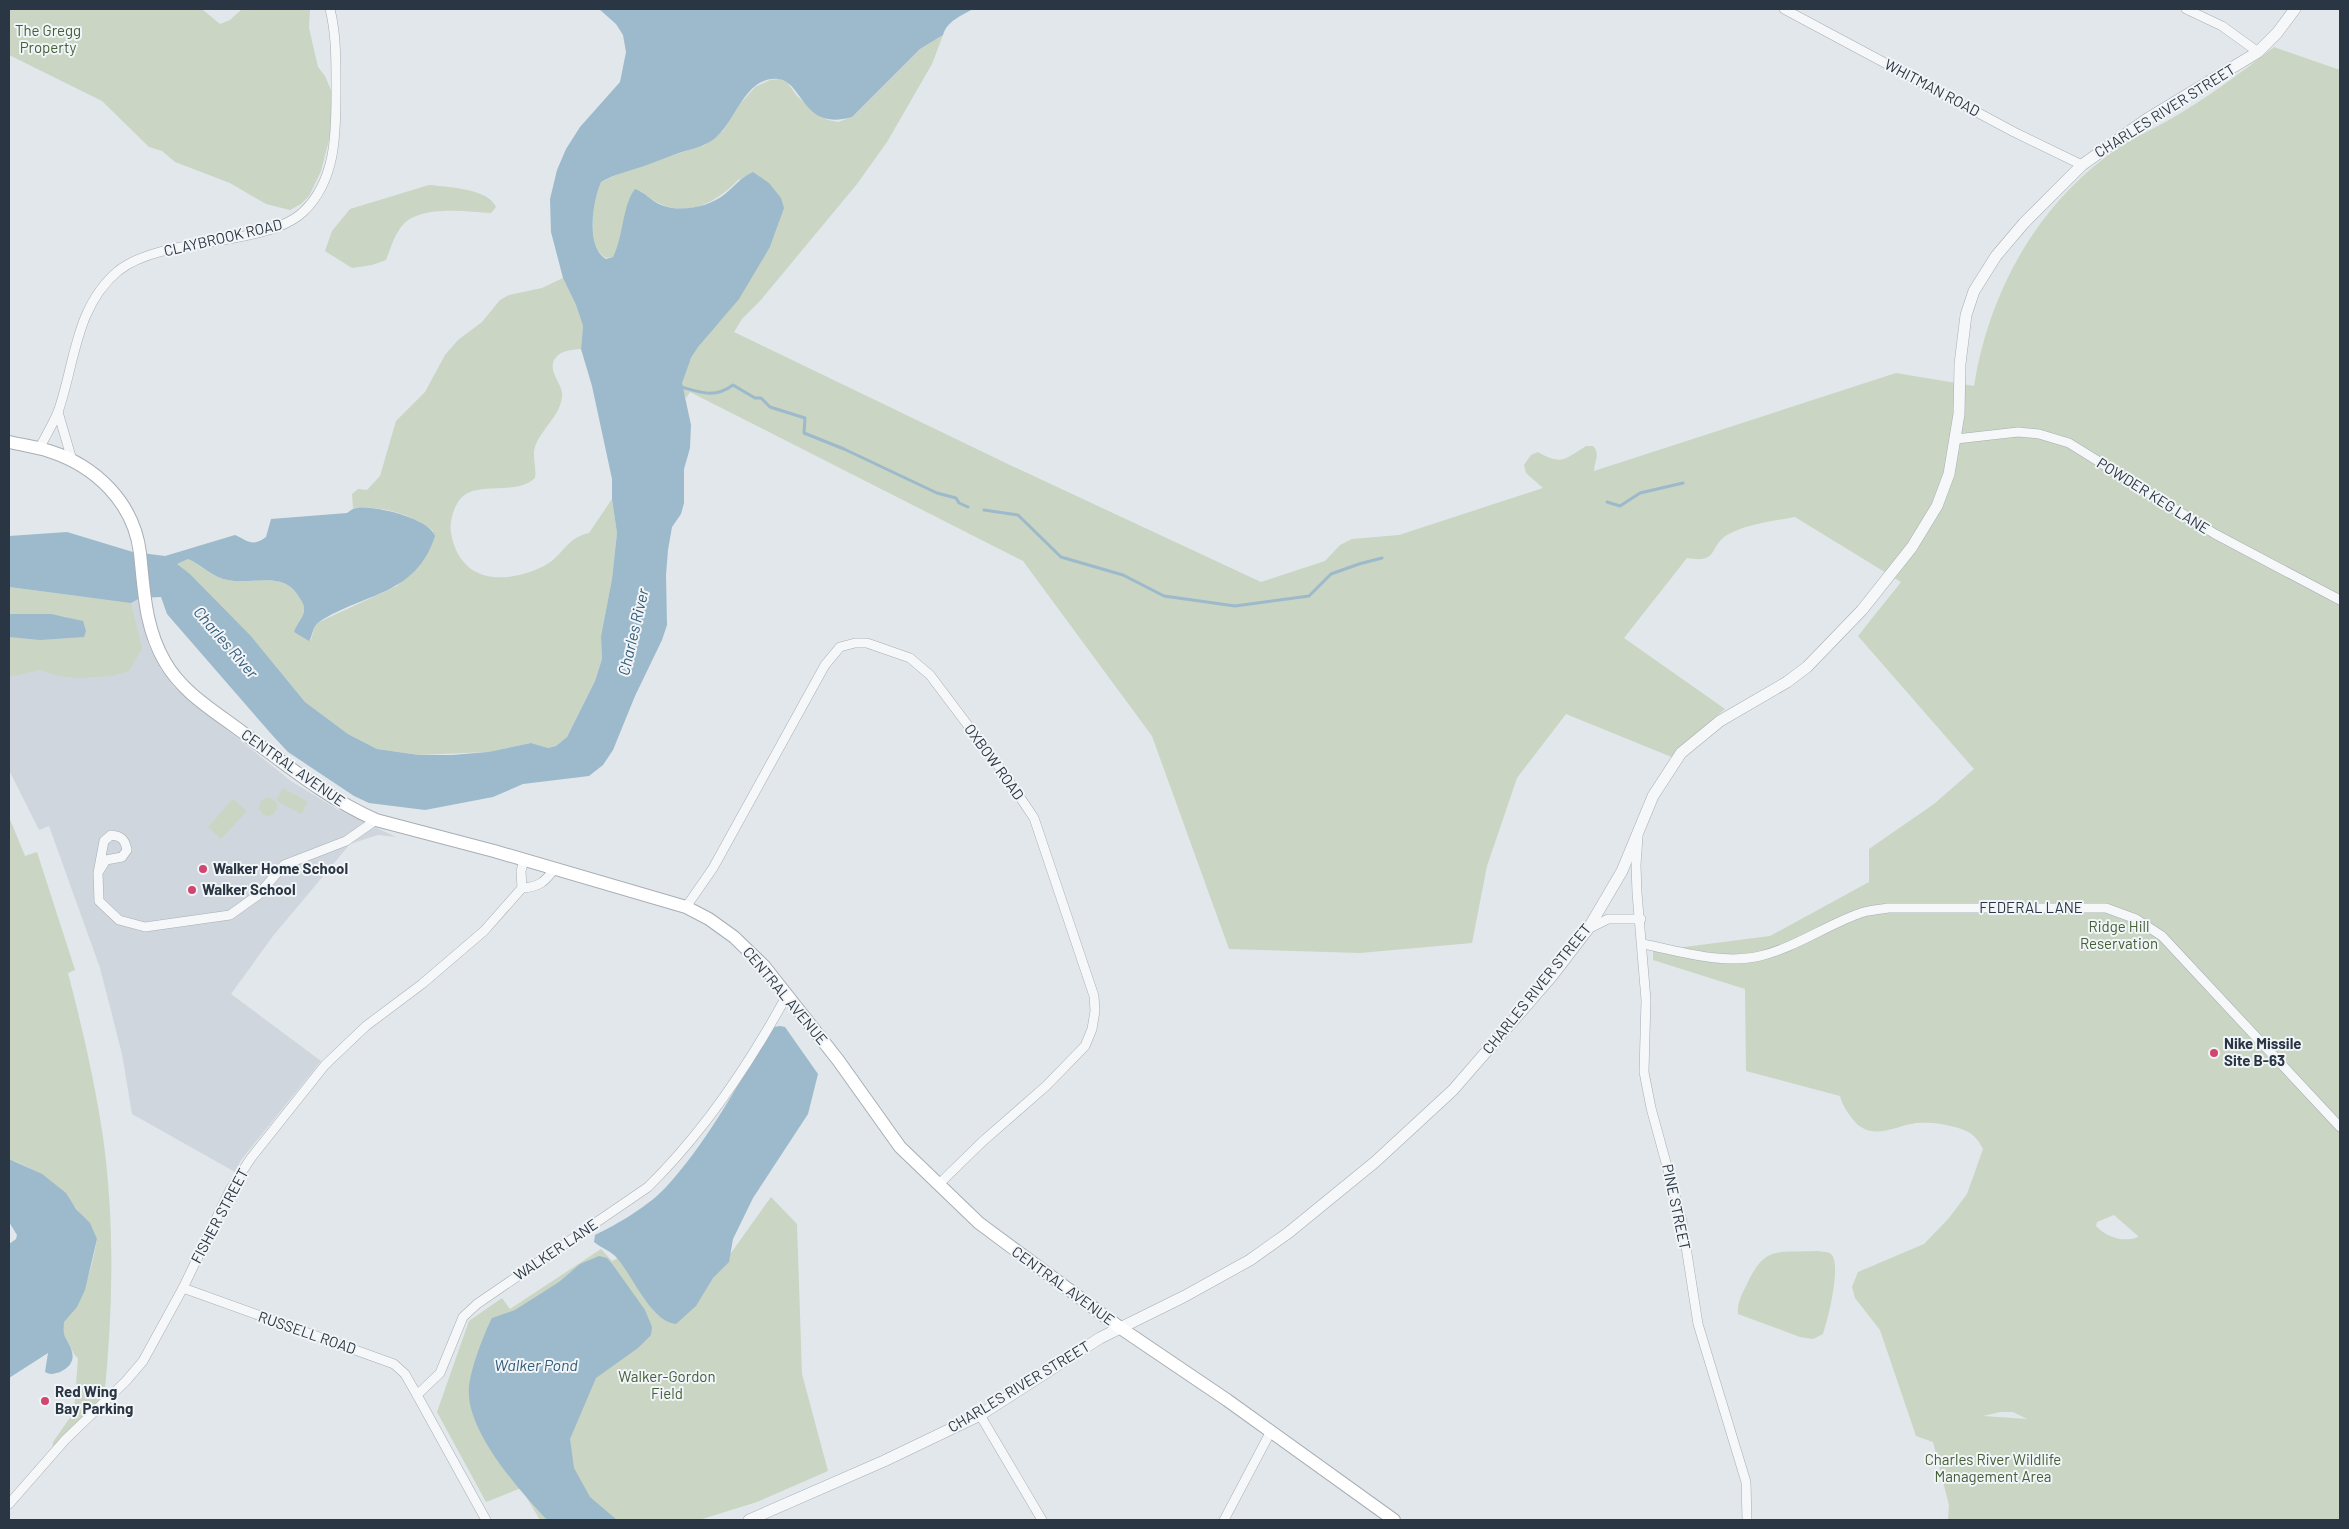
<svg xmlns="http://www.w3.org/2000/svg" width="2349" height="1529" font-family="Barlow,sans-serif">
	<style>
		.built { fill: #d0d6dd }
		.green { fill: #cad5c3; fill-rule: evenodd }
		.water { fill: #9cbacb }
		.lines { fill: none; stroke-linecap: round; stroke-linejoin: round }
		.stream { stroke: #9cbacb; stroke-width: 3 }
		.minor-casing { stroke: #a7aeb5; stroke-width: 10 }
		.tertiary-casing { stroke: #a7aeb5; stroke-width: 12 }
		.secondary-casing { stroke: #a7aeb5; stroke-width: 14 }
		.minor { stroke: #f5f7f9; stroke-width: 9 }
		.tertiary { stroke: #f5f7f9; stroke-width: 11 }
		.secondary { stroke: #fff; stroke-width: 12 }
		.poi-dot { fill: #d1456f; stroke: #f2f5f8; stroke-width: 2 }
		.labels { text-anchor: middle; stroke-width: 4; stroke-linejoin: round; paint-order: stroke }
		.park-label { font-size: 15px; fill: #445f36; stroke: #f2f5f8 }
		.street-label { font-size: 15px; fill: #2a3643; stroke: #f2f5f8 }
		.poi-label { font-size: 15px; font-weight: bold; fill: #2a3643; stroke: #f2f5f8; text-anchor: start }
		.water-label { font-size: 16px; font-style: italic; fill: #335c78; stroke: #f2f5f8 }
	</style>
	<rect width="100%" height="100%" fill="#e2e7eb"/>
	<polygon class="built" points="9,588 58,596 107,599 142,596 148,644 161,670 174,687 291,781 337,809 396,837 378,835 350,844 273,936 231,994 321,1061 241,1160 235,1172 132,1114 122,1054 100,968 49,826 39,830 9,770"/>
	<g class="green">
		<polygon points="9,9 202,9 220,24 230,20 242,9 310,9 309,28 318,67 325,76 333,95 330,136 321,171 309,196 301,204 290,210 266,204 230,183 175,162 162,151 149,147 102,101 9,55"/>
		<path d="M943,35L932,64L887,142L857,184L760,301L742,319L734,332L1012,466L1261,582L1325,561L1340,545L1352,539L1399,535L1543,488L1526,473L1524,465L1531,455L1538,452C1562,466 1565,459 1586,446H1593C1601,454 1594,462 1594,471L1896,373L1974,386C1989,291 2038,203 2118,148C2136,136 2156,128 2174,117C2210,96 2242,72 2274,47L2340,70V1520H1948L1949,1505L1933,1442L1916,1436L1880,1330L1855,1298L1852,1287L1858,1272L1924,1244L1949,1218L1967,1194L1983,1149C1976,1135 1969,1131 1955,1127C1941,1123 1930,1122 1916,1123C1895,1126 1873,1141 1855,1122C1848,1113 1843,1107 1840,1096L1746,1071L1745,989L1653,960V951L1770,936L1869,882V849L1934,804L1974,769L1858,636L1901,582L1795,517C1773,521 1747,524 1727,535C1709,546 1719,564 1687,558L1624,638L1725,709L1699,731L1674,758L1566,714L1517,778L1487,866L1472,943L1360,953L1229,949L1152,736L1023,561L690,392L686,398C683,393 681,389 682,383C687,351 739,291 760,263L770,247L779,222L739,179C711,209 675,222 641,191L624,223L622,237L613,257L606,258C585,247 593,199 601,182L625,171L705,145L723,131L740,104L755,87L770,80L779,79L787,82L797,96L817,114L828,120L838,122L852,117L920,49ZM2114,1215L2138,1236V1237C2124,1243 2106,1237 2096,1226L2097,1222ZM2000,1412H2013L2027,1419L1983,1416Z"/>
		<path d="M429,185C446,187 488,188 496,207L491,213C465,212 415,203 399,230C393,239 390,250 386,260L372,265L352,268L325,251L332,231L350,209Z"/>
		<path d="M563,278L576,305L583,326L581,349C570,350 560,350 554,360C548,374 564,384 562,397C560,415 543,428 536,444C531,456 537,467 535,478C516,496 479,481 462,497C454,505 449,522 451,533C460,584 505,585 544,566C563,556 566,538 589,533L612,499L617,533L612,579L601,636L602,659L595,681L567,737L556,746L548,748L531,743L488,752L419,755L377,749L348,734L305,702L251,636L190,574L176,564L188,559C201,565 213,578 228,580C253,585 284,570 299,597C301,600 304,604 304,607C305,617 296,623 294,632L311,640L315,625L319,622L397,586L427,553L432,544L433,531C413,514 379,505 353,508L352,494L358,489L367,490L380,476L396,421L425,392L445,355L458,340L482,322L500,300L509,295L542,288Z"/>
		<polygon points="9,587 131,603 142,648 129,671 111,676 79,678 58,676 39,670 9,677 9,637 40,640 84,637 86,631 66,616 9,614"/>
		<polygon points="283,788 308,802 301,814 276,800"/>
		<circle cx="268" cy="807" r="9"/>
		<polygon points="233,799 247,811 221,839 208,827"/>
		<path d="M9,817L25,856L37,852L75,970L68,973C82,1027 95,1082 103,1137C115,1224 113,1312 104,1399L52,1452L53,1442L74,1412L78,1358C71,1353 71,1343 64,1336V1321C84,1299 92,1268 97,1239C74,1201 52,1175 9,1159Z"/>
		<polygon points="771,1197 797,1224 802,1374 828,1471 757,1502 699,1520 540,1520 521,1488 486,1502 437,1412 469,1321 502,1298 510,1309 601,1249 612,1261 711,1213 726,1260"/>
		<path d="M1817,1251C1822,1252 1828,1251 1832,1255C1841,1268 1828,1319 1823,1334L1813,1339L1800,1337L1738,1314C1737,1303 1742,1294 1747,1284C1765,1245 1778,1253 1817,1251Z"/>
	</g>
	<g class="water">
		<path d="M599,9H973C961,16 947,21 943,35L920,49L852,117C802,132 803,81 778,79C744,76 736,123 714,139C703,147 692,149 679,153C667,157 656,162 644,166C629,171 615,174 601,182C593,200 585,247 606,259L613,257C624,235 622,206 635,189C645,192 651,201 661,205C681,213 709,207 725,194C736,185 739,179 753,172L769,183L781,198L784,208L770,247L739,299L698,347L691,358L682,383L691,425L690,448L684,469V503L681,514L672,527L668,550L666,575L667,625L662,640L635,696L613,750L603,765L589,776L523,784L493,797L425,810L369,803L354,796L288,752L273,736L167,614L161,597L140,598L131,603L9,587V536L67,532L133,552L165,556L235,535C247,540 252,548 266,537L271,519L347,513C350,511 353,508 357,508C374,505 429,518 435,536C416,596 363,593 319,622C312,626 313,636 309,641L294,632C296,623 305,617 304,608C304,604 301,600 299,597C284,570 253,585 228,580C213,578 202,565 188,559L177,564L190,574L251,636L305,702L348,734L377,749L419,755H452L488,752L531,743L548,748L556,746L567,737L595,681L602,659L601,636L612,579L617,533L612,499V479L592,386L581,349L583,326L576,305L563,278L551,232L550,199L557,170L566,149L580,127L620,82L626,52L623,35L616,24Z"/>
		<polygon points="9,614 51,614 83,621 86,631 84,637 40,640 9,637"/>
		<path d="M780,1026L785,1027L818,1074L808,1114L753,1198L733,1239L729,1262L713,1278L696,1306L676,1324C650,1322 631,1271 614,1255C608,1250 600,1247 594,1242L595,1235C618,1224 650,1205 667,1186C711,1138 739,1080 774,1027Z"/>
		<path d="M9,1159L42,1174L66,1193L76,1209L90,1223L97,1239L85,1290L77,1307L64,1322C64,1326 63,1333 65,1337C73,1350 79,1363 60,1372C54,1374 50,1375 45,1372L48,1353L9,1378V1244L16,1239L17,1235L9,1222Z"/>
		<path d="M599,1256L607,1258L613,1265L645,1310L652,1327L651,1335L638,1348L596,1378L570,1439L574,1468L590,1497L617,1520H547C519,1490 465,1430 469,1387C471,1368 483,1336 492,1318L515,1310L559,1282L580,1264Z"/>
	</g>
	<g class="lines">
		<g class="stream">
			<path d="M678,386C700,392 714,399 733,385L755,398H761L770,407L805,418L804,433L844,449L937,493L956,498L959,503L968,507"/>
			<polyline points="1607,502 1620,506 1640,493 1683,483"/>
			<polyline points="984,510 1018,515 1061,557 1123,575 1164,596 1235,606 1309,596 1331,574 1359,564 1382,558"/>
		</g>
		<defs>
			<g id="minor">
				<polyline points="1784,9 2014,132 2082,165"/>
				<polyline points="2186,9 2222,26 2258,52"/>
				<polyline points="58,412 72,460"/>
				<polyline points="1956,439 2018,432 2039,434 2069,443 2215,534 2340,600"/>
				<path d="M39,449C45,437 53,424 58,412C75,364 75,307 118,271C148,247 207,244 244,236C264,232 288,226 303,212C338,179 336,128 336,84C336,59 336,33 330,9"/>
				<polyline points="1638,837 1636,865 1637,893 1646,1000 1644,1072 1651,1108 1682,1221 1698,1324 1746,1482 1747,1520"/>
				<path d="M98,873L104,841L111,835C122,836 125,840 127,850L122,857L106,860L98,873L99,901L119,920L145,927L230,915L258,895L284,865L346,841L376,820"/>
				<path d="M522,888C539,887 545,882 555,868"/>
				<polyline points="686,907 713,868 825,665 840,647 855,643 867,643 910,658 930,675 1003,772 1034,818 1094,996 1095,1011 1092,1029 1085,1046 1046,1086 982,1142 938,1185"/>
				<polyline points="1588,929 1608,919 1641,919"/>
				<path d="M1643,944C1680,951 1722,965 1760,956C1794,948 1825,926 1858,914C1867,910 1878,910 1888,908H2106L2136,919L2162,936L2340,1127"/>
				<polyline points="183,1288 394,1364 405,1374 417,1395"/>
				<polyline points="980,1415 1042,1520"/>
				<polyline points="9,1504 65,1440 126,1381 143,1361 183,1288 230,1190 251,1158 325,1065 366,1026 422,984 484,931 522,888 521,871 524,860"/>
				<path d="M486,1520L417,1395L440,1373L463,1317L477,1304L648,1187C705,1131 749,1065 787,995"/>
				<polyline points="1224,1520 1271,1431"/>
			</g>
			<polyline id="tertiary" points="749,1520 884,1461 980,1415 1100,1338 1185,1296 1250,1260 1288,1233 1375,1162 1453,1090 1552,976 1588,929 1622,871 1653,796 1681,753 1720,721 1787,682 1807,667 1862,610 1912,547 1937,506 1949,474 1959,414 1960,364 1966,315 1974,291 1996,256 2024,223 2082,165 2147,119 2258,52 2277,33 2295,9"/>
			<path id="secondary" d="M9,442C22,445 37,447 49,451C96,466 134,503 140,553C144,591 145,628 165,662C183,694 218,713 246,735C288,766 328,799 376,820L494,851L686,907L709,919L734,937L764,966L838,1060L900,1147L979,1223L1122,1329L1227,1400L1394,1520"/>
		</defs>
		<use href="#minor" class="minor-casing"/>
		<use href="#tertiary" class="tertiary-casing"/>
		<use href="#secondary" class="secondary-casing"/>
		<use href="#minor" class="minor"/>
		<use href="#tertiary" class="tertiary"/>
		<use href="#secondary" class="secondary"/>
	</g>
	<g class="poi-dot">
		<circle cx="203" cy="869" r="5"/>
		<circle cx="192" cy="890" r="5"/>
		<circle cx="2214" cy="1053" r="5"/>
		<circle cx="45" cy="1401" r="5"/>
	</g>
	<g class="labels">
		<g class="park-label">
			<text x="48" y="36">The Gregg<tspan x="48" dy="17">Property</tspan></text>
			<text x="2119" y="932">Ridge Hill<tspan x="2119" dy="17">Reservation</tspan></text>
			<text x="667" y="1382">Walker-Gordon<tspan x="667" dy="17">Field</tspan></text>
			<text x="1993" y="1465">Charles River Wildlife<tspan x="1993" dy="17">Management Area</tspan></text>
		</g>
		<g class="street-label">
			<text transform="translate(1932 88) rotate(28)" y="5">WHITMAN ROAD</text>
			<text transform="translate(2165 111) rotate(-32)" y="5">CHARLES RIVER STREET</text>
			<text transform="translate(223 238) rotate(-13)" y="5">CLAYBROOK ROAD</text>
			<text transform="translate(2153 496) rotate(32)" y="5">POWDER KEG LANE</text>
			<text transform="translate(994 762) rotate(54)" y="5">OXBOW ROAD</text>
			<text transform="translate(293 768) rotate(35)" y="5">CENTRAL AVENUE</text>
			<text x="2031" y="913">FEDERAL LANE</text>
			<text transform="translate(1537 989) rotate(-51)" y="5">CHARLES RIVER STREET</text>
			<text transform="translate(785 996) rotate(50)" y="5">CENTRAL AVENUE</text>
			<text transform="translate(1676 1207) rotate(78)" y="5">PINE STREET</text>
			<text transform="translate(220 1216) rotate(-62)" y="5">FISHER STREET</text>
			<text transform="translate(556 1250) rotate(-34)" y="5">WALKER LANE</text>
			<text transform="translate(1063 1286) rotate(36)" y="5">CENTRAL AVENUE</text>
			<text transform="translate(307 1333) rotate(19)" y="5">RUSSELL ROAD</text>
			<text transform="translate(1019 1387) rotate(-31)" y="5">CHARLES RIVER STREET</text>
		</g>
		<g class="poi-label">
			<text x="213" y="874">Walker Home School</text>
			<text x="202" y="895">Walker School</text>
			<text x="2224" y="1049">Nike Missile<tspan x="2224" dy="17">Site B-63</tspan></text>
			<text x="55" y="1397">Red Wing<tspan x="55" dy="17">Bay Parking</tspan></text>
		</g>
		<g class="water-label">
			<text transform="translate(633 632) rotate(-77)" y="6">Charles River</text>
			<text transform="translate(226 642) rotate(49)" y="6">Charles River</text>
			<text x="536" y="1371">Walker Pond</text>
		</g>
	</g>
	<rect width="2349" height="1529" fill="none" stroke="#2a3643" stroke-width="20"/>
</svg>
